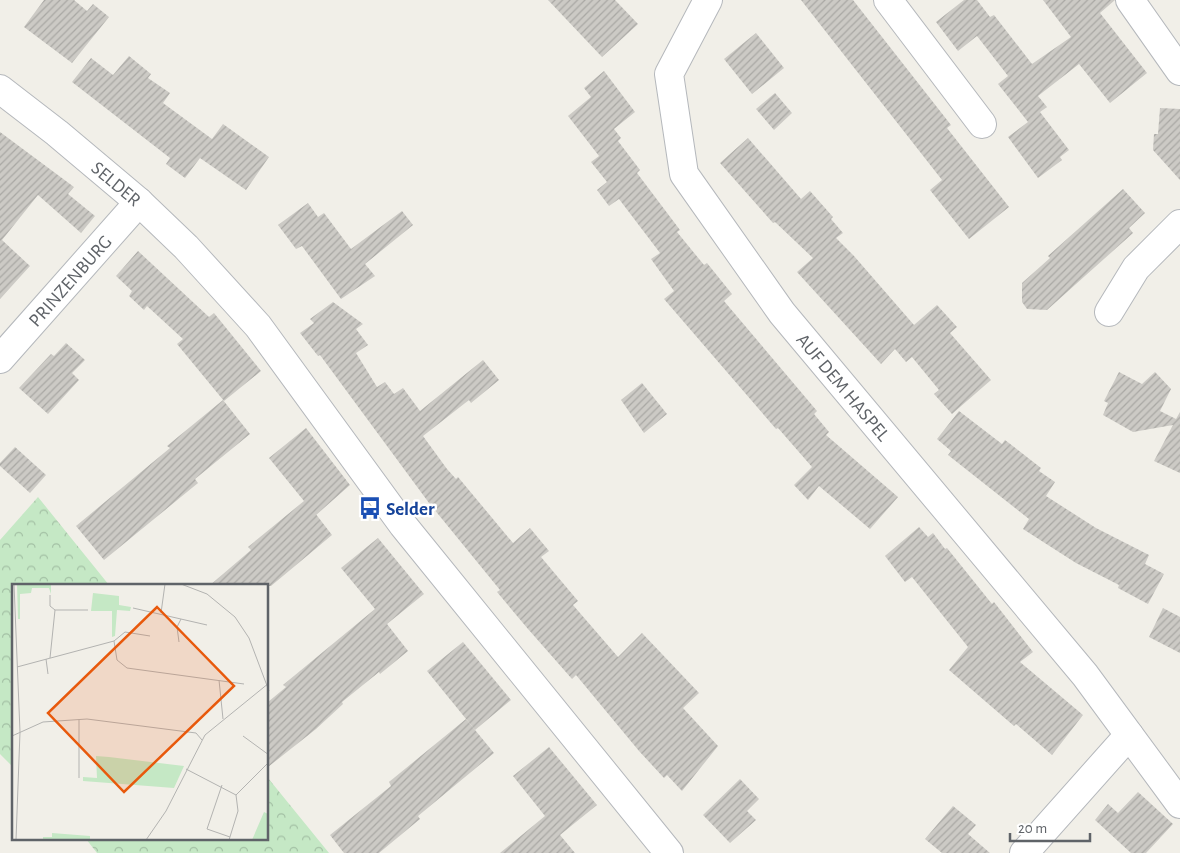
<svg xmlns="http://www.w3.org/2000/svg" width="1180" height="853" font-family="'Alegreya Sans',sans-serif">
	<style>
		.park { fill: url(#park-crowns) }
		.building { fill: url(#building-hatch) }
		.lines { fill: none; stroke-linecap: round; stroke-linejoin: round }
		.minor-casing { stroke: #b5b8bc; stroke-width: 30 }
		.minor { stroke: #fff; stroke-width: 28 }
		.labels { text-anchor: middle; stroke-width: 5; stroke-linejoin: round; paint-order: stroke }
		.street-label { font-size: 19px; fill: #5f6368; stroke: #fff }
		.transit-label { font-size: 19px; font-weight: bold; fill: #164399; stroke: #fff; text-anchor: start }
		.inset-road { fill: none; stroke: #b3b3b1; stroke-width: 1 }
		.view { fill: #e8590c; fill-opacity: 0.15; stroke: #e8590c; stroke-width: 2.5 }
		.inset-edge { fill: none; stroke: #5f6368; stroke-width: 2.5 }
	</style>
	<defs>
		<pattern id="park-crowns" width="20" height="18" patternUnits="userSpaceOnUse" patternTransform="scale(1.25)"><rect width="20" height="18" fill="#c5e8c5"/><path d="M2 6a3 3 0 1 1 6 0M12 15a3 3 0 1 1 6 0" fill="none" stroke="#a3c0a4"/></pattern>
		<pattern id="building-hatch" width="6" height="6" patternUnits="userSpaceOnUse" patternTransform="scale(1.25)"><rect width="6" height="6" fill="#cccac5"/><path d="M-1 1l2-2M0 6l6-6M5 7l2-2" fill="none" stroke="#a9a8a4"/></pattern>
	</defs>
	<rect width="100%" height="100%" fill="#f1efe8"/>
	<g class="park">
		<polygon points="38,497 109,585 14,586 14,768 0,754 0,540"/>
		<polygon points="268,778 329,853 97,853 86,839 268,839"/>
	</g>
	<g class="building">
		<polygon points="44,0 74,0 87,11 93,4 109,17 72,63 24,27"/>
		<polygon points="548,0 615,0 638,24 602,57"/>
		<polygon points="801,0 853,0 951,125 947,128 1009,207 969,239 930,190 942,180"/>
		<polygon points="964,0 977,0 990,17 994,15 1032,64 1071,37 1043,0 1115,0 1100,13 1147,73 1110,103 1079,64 1038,96 1047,107 1040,112 1069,150 1060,157 1062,160 1038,178 1008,137 1028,122 998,84 1008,76 977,36 958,51 936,22"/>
		<polygon points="756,33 784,68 752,94 724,59"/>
		<polygon points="129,56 151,74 148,78 170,93 163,103 212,139 223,124 269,157 246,190 200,158 185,178 166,164 170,158 72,82 91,58 113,75"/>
		<polygon points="604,71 635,112 614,129 621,138 618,141 640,170 637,173 680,230 677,232 704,265 707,263 732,294 724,301 817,411 814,414 829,432 826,435 898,497 870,529 819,486 808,500 794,485 812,467 778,428 776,429 664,299 674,291 651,259 660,253 619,199 609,206 597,190 607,182 591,162 599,156 568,116 591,97 584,88"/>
		<polygon points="775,93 792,113 774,130 756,109"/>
		<polygon points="1160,108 1180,109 1180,180 1153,150 1154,134 1158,134"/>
		<polygon points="0,132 74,187 68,194 95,216 81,233 38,195 2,240 30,266 0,299"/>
		<polygon points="748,138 801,199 810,191 833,217 831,219 843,233 836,238 854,256 914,325 937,305 957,327 950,333 991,380 952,414 934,394 939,390 912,357 906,362 895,349 881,364 797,272 813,258 775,222 773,223 720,163"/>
		<polygon points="1123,189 1145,213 1129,228 1133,233 1047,310 1027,309 1022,302 1022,283 1050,258 1048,256"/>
		<polygon points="308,203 318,217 324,213 351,249 402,211 413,225 365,264 375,276 341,299 302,246 296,249 278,225"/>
		<polygon points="138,251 209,317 214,313 261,371 224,401 177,344 183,339 147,306 144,310 129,296 132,291 116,276"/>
		<polygon points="333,302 363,324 356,329 368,345 356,353 377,387 385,382 394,394 403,388 420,411 483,360 499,380 471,403 469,400 423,436 447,469 456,479 458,477 513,543 530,528 549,551 541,557 578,601 573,605 618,657 642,633 699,693 683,708 718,746 682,791 667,775 664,778 639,751 576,675 572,679 528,629 497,592 500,590 429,503 320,355 318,356 300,333 314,323 310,319"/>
		<polygon points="66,343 85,360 72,373 79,380 48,414 19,388 51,354 54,356"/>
		<polygon points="1119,372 1142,384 1155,372 1171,389 1160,411 1176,419 1180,412 1180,473 1154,461 1173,425 1133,432 1103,415 1108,403 1104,401"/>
		<polygon points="642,383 667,414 644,433 621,400"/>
		<polygon points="223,400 250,434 195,479 198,483 104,560 76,526 170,448 167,446"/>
		<polygon points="959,411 1002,444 1005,440 1041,468 1039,471 1055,482 1046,496 1096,528 1149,555 1145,564 1164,574 1148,604 1118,588 1119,585 1076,563 1023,529 1029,519 948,455 951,451 937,439"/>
		<polygon points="306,428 350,485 316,515 315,513 332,535 271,586 209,586 251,550 248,547 304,501 269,458"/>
		<polygon points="15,447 46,475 30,493 0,466 0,463"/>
		<polygon points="919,527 928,537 933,533 945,549 947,548 992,604 994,602 1033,652 1020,662 1083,715 1052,755 1016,724 1014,726 949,670 968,647 912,577 905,582 885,556"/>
		<polygon points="378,538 424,594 387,624 408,651 380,674 379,672 342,702 343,704 316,729 268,767 268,702 286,687 283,685 375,609 341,568"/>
		<polygon points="1163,608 1180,617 1180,653 1149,637"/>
		<polygon points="463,642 511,700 475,730 427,671"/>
		<polygon points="466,719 494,753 418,816 420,819 379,853 344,853 330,835 391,786 389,782"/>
		<polygon points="549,747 597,805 560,835 575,853 500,853 545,816 513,776"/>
		<polygon points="740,779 759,799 747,811 756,820 730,843 703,815"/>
		<polygon points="1138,792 1173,824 1146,853 1131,853 1095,820 1108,804 1118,813"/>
		<polygon points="953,806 976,825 968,834 990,853 942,853 925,839"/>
	</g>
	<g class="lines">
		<defs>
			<g id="minor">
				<path id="s1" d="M708,0L669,74L684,174L782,313L1085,675L1180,804"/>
				<polyline points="888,0 982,124"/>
				<polyline points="1130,0 1180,71"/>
				<path id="s2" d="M0,89L57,133L139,202L186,247L258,326L403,525L669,853"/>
				<polyline points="1109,312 1136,268 1180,224"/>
				<path id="s3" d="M0,359L139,202"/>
				<polyline points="1024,853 1129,735"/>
			</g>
		</defs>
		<use href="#minor" class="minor-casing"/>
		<use href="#minor" class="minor"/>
	</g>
	<defs>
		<symbol id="bus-bare" viewBox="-9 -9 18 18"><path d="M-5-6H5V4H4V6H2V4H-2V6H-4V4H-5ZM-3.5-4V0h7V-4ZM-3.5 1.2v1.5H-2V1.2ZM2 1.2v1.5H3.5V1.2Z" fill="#1a4fb4" stroke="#fff" stroke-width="2.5" paint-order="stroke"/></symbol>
	</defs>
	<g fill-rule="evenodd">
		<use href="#bus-bare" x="354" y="492" width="32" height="32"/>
	</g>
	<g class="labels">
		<g class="street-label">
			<text dy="7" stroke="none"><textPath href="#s2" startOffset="150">SELDER</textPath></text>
			<text dy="7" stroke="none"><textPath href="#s3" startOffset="105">PRINZENBURG</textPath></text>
			<text dy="7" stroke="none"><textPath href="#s1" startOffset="451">AUF DEM HASPEL</textPath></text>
		</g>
		<g class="transit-label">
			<text x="386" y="515">Selder</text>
		</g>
	</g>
	<g transform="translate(12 584)">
		<rect width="256" height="256" fill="#f1efe8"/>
		<path d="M5,0L39,1V10L37,4H20L19,9L8,10V35H6ZM81,9L107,12V21L119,23L118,27L105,26L103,52L100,53V27H79ZM252,228L256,230V256H240Z" fill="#c5e8c5"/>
		<path d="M88,15H104V24H88ZM84,172L97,173L172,182L162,204L71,197V193L85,194Z" fill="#c5e8c5"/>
		<path d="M40,249L78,252V255L92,256H31V253H40Z" fill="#c5e8c5"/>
		<path class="inset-road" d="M2,0L8,148L4,256M169,0L195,10L223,33L237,54L257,107M121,24L195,41M43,26H76M149,29L153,0M102,57L105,76L115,84L232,100M167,58L165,43L169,35M38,74L43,26L38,22V11M34,75L36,90M5,83L102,57L113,48L138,52M207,96L211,135M67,135V194M0,152L31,138L75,135L184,149L190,156M231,152L257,171M174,185L224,211L226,227L217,256M210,201L195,245L218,253M224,211L257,178M134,256L154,227L193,151L257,99"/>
		<path class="view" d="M145,23L222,102L112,208L36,129Z"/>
		<rect width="256" height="256" class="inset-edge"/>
	</g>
	<path d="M1010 833v8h80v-8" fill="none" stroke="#5f6368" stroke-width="2.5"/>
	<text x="1018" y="833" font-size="15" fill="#5f6368" stroke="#ffffff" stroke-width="4" paint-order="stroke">20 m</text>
</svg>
